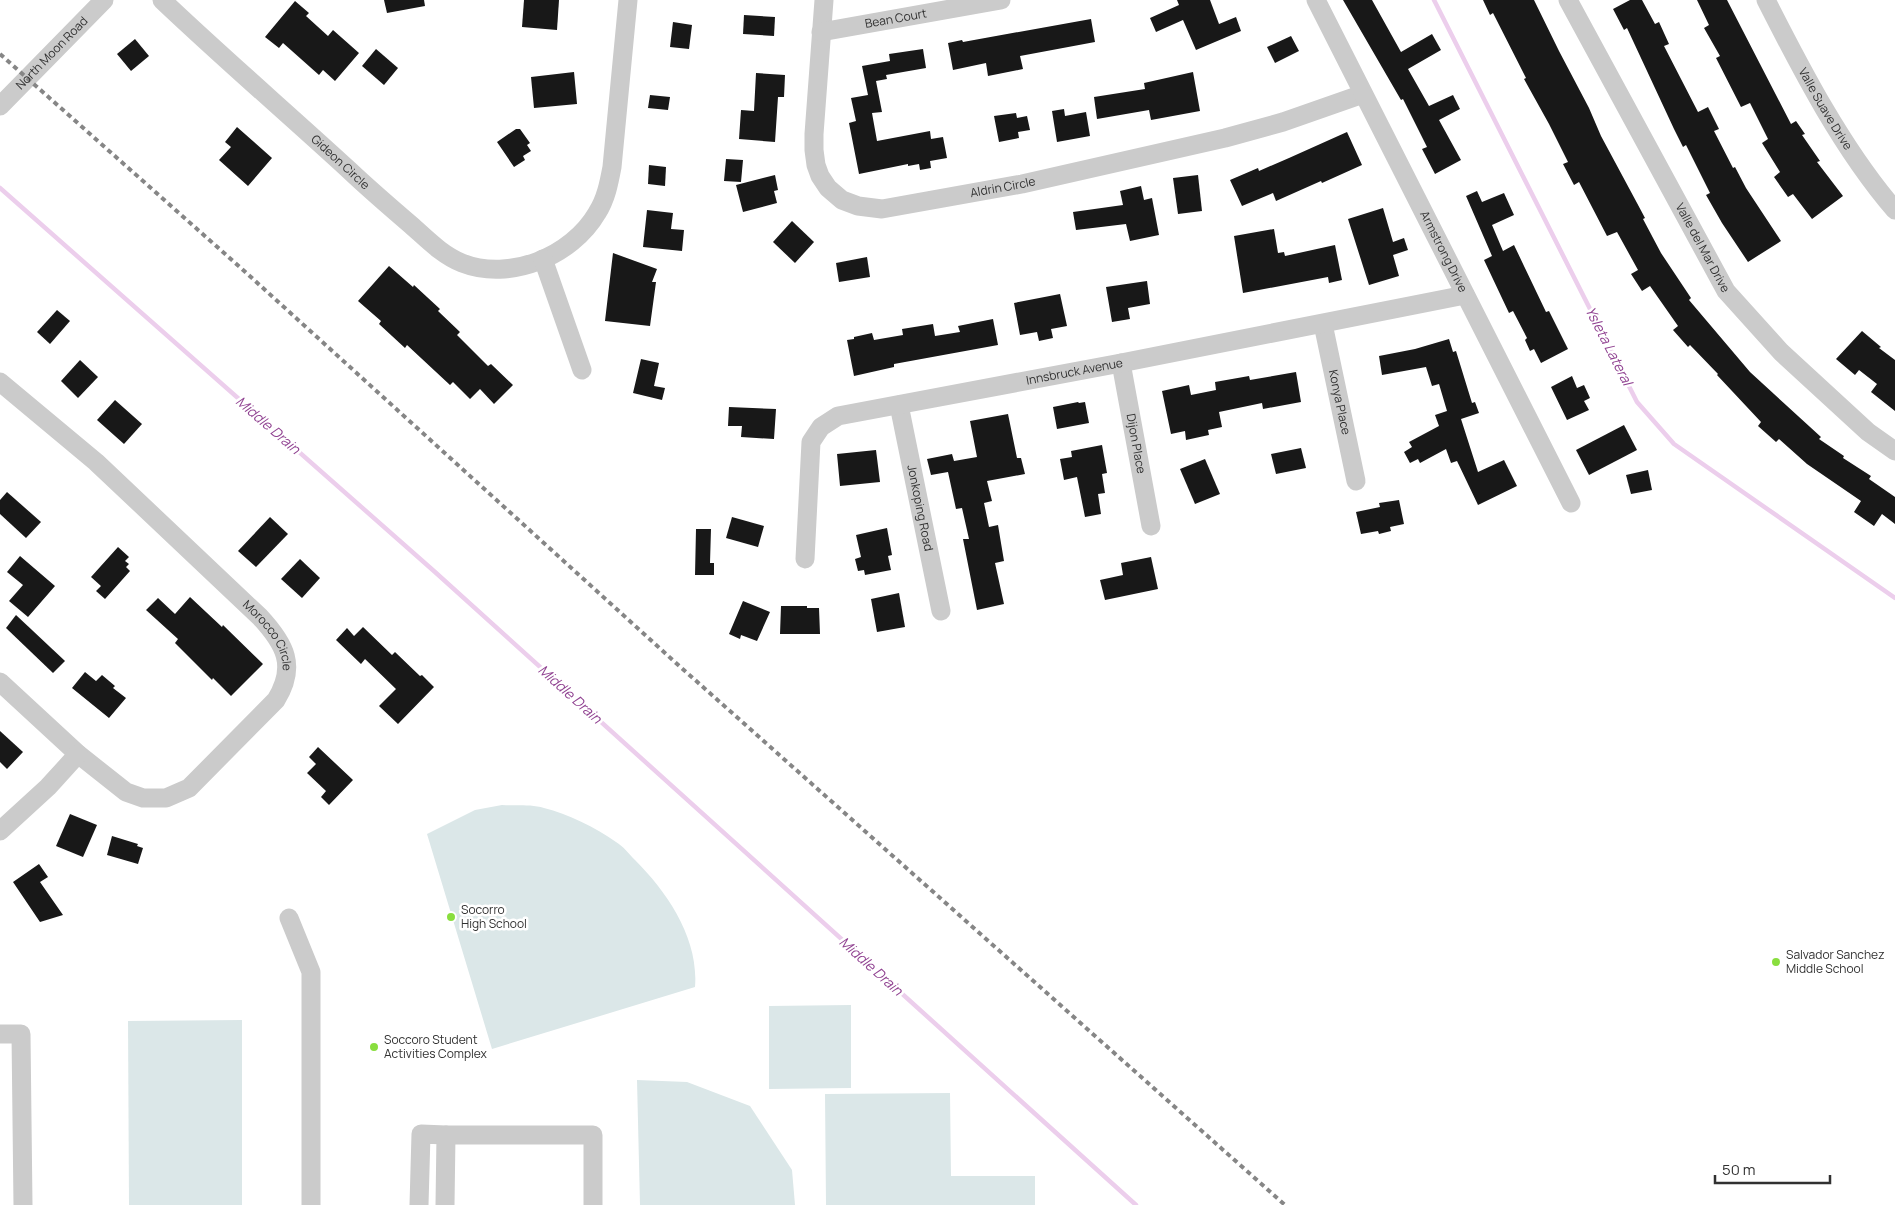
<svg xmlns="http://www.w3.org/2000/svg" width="1895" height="1205" font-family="Manrope,sans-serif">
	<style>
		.green { fill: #dbe7e8 }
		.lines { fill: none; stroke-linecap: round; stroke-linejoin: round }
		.stream { stroke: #ecceec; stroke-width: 4.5 }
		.building { fill: #181818 }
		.minor { stroke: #cbcbcb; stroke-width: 19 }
		.rail { stroke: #868686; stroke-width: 4; stroke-dasharray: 5 4; stroke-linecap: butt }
		.poi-dot { fill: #89de3e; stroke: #fff; stroke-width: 2 }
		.labels { text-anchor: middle; stroke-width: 5; stroke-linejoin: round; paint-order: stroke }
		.street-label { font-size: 12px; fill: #313131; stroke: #fff }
		.poi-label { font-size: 12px; fill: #313131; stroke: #fff; text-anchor: start }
		.water-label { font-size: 14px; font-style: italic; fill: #904291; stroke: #fff }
	</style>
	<rect width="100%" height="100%" fill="#fff"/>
	<g class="green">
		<path d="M502,805C515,806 531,804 544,808C568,814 595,827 616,842C623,846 629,854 635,860C668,893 699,939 695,987L492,1049L427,834L475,810Z"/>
		<polygon points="851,1005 851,1088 769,1089 769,1006"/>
		<polygon points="242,1020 242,1205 129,1205 128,1021"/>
		<polygon points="637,1080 687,1082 750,1106 792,1170 795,1205 640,1205"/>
		<polygon points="950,1093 951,1176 1035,1176 1035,1205 826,1205 825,1094"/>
	</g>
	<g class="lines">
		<g class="stream">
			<polyline points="1434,0 1637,402 1674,444 1895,598"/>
			<polyline points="0,188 435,572 1136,1205"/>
		</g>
	</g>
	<g class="building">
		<polygon points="384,0 424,0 425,6 387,13"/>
		<polygon points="524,0 559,0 557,30 522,27"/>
		<polygon points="1177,0 1210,0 1219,24 1236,17 1241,31 1196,50 1183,20 1156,32 1150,18 1179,5"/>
		<polygon points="1343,0 1372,0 1401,52 1432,34 1441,50 1408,69 1429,106 1453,95 1460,109 1439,120 1461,160 1435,174 1422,149 1427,147 1403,99 1401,100"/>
		<polygon points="1483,0 1534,0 1559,51 1589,108 1601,136 1637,203 1645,218 1643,219 1661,253 1691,298 1689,300 1750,372 1821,437 1819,439 1844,456 1843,458 1871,476 1869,479 1895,497 1895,524 1882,514 1874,526 1854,512 1861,501 1807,464 1779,439 1776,442 1758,426 1761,422 1717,375 1718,374 1690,345 1688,347 1673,330 1678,326 1650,286 1642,291 1631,274 1638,270 1617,232 1607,236 1579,182 1574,185 1563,164 1568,162 1549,124 1524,79 1526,78 1493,13 1490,15"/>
		<polygon points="1630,0 1642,0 1655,24 1659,22 1669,44 1664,46 1698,112 1708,107 1719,129 1714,131 1733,168 1735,167 1746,188 1781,241 1748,262 1722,223 1706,195 1710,193 1686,145 1683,147 1674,129 1627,28 1624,30 1613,9"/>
		<polygon points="1697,0 1727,0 1791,124 1796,121 1805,134 1802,135 1820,161 1817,162 1843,196 1812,219 1793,194 1788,197 1774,177 1780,172 1762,143 1768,139 1750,103 1741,107 1716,58 1720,56 1704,28 1709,25"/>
		<polygon points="295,1 309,13 306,16 328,36 333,30 359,53 335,81 323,70 319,75 283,43 279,48 265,37"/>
		<polygon points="744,15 775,17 774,36 743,34"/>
		<polygon points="1091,19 1095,42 1020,56 1023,69 988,76 986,63 953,70 948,43 962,40 963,42"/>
		<polygon points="673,22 692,25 689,49 670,47"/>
		<polygon points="1291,36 1299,51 1275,63 1267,47"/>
		<polygon points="135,39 149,56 131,71 117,54"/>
		<polygon points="376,49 398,68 384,85 362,66"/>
		<polygon points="923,49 926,68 886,75 887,79 876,81 882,112 872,113 877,141 930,131 931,139 943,137 947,158 930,161 931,168 920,170 919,164 908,166 908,164 859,174 849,123 856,121 851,98 868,95 862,66 890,61 889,54"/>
		<polygon points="574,72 577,104 534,108 531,77"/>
		<polygon points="1193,72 1200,111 1151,120 1149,110 1097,119 1094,97 1145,89 1144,83"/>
		<polygon points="756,73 785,75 784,97 778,97 775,142 739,139 741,110 754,111"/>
		<polygon points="650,95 670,97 668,110 648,108"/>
		<polygon points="1064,109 1065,116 1086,112 1090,136 1057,142 1052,111"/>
		<polygon points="1016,113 1017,118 1027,116 1030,130 1018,132 1019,138 999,142 994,116"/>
		<polygon points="237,127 272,158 248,186 219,160 231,147 225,142"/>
		<polygon points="516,129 520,129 530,143 527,145 531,151 523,156 525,160 514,167 497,142"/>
		<polygon points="1347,132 1362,165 1322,183 1321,181 1276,201 1273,193 1242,206 1230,180 1258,168 1259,171 1289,158"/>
		<polygon points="726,159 743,160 741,182 724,181"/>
		<polygon points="649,165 666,167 665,186 648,184"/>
		<polygon points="775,175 778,190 774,191 777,203 743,212 736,185"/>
		<polygon points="1198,175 1202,211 1178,214 1173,178"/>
		<polygon points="1141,186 1144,200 1152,198 1159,235 1130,241 1126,224 1076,230 1073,212 1123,205 1120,191"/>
		<polygon points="1477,191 1482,202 1504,193 1514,215 1492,225 1503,251 1514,245 1546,312 1549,311 1568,349 1541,363 1534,349 1530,351 1525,340 1527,338 1513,311 1509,313 1484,260 1492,256 1466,196"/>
		<polygon points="1383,208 1393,242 1404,238 1408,250 1393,255 1399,276 1369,285 1348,219"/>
		<polygon points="647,210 673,213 671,229 684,230 682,251 643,247"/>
		<polygon points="792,221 814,242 795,263 773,242"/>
		<polygon points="1274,229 1278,253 1284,252 1285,256 1335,245 1342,280 1329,283 1328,277 1243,293 1234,236"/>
		<polygon points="613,253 657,269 652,282 656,282 650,326 605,321"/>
		<polygon points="867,257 870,277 839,282 836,263"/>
		<polygon points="389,266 413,287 414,285 440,309 438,311 460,332 457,335 488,366 491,364 513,385 494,404 480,389 470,399 453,382 450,385 407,345 405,348 379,324 381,321 358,301"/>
		<polygon points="1147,281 1150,304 1128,308 1130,319 1112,322 1106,287"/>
		<polygon points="1060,294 1067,326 1051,329 1053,338 1039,341 1037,332 1020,335 1014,303"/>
		<polygon points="57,310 70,321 50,344 37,332"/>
		<polygon points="993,319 998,345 894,364 894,367 854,376 847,340 854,339 854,337 872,333 874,340 903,335 902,329 933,324 935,336 960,332 958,326"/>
		<polygon points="1862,331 1881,347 1879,348 1895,360 1895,411 1871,392 1877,384 1859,370 1855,375 1836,359"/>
		<polygon points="1449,339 1453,352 1456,351 1472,403 1475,402 1479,413 1461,419 1478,472 1504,460 1517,486 1478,505 1457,461 1451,463 1446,449 1420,463 1418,459 1410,463 1404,452 1412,447 1409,442 1439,426 1435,415 1447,411 1439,384 1432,386 1426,367 1382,375 1379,356 1415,349"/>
		<polygon points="641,359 659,363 654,386 665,388 662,400 633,393"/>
		<polygon points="80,360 98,377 78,398 61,381"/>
		<polygon points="1296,372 1301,402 1263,409 1262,403 1219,412 1222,427 1208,430 1209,435 1186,440 1185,431 1171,434 1162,391 1189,385 1191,395 1216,390 1215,382 1249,376 1250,380"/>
		<polygon points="1572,376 1577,388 1584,385 1590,398 1584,401 1589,410 1567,420 1551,387"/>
		<polygon points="115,400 142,424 124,444 97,420"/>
		<polygon points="1078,402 1079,403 1085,402 1089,423 1057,429 1053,407"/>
		<polygon points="729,407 776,409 774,439 741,437 742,426 728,426"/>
		<polygon points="1008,414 1017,458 1021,458 1025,474 987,481 992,501 984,503 989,527 998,525 1004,561 995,563 1004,604 977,610 963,539 969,539 962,508 956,509 948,472 931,475 927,459 952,454 954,461 977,457 970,421"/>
		<polygon points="1624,425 1637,450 1589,475 1576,450"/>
		<polygon points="1102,445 1107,473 1102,474 1105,493 1098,494 1101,514 1085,517 1077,477 1064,480 1060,459 1072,457 1071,451"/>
		<polygon points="1301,448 1306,468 1276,474 1271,454"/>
		<polygon points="876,450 880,482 840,486 837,454"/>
		<polygon points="1205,459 1220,494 1195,504 1180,469"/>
		<polygon points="1648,470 1652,490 1631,494 1626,475"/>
		<polygon points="7,492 41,522 26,538 0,514 0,500"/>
		<polygon points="1399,500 1404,524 1390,527 1391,531 1379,534 1378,531 1361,534 1356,512 1380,507 1379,503"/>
		<polygon points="270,517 288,534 256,567 238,551"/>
		<polygon points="732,517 764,526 758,547 726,538"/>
		<polygon points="887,528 892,555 888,556 891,570 865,575 864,570 858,571 855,559 861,557 856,535"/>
		<polygon points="696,529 711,529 710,563 714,563 714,575 695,575"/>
		<polygon points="118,547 129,557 125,561 129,564 126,567 130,571 105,599 96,591 101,586 91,577"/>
		<polygon points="20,556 55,586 28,617 9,601 23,585 7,572"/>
		<polygon points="1151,557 1158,589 1105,600 1100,580 1123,575 1121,563"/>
		<polygon points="300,559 320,578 302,598 281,579"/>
		<polygon points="899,593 905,627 877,632 871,599"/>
		<polygon points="190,597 222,627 223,625 263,664 231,696 213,678 212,680 175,643 178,639 146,610 158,598 175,614"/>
		<polygon points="743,601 770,612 757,641 741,635 740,639 729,634"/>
		<polygon points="781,606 807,606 807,608 819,608 820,634 780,634"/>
		<polygon points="16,615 65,661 53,673 6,628"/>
		<polygon points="363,627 392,655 395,652 420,676 422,675 434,687 398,724 379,706 396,689 365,659 361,664 336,640 347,628 354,636"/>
		<polygon points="85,672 96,681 102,675 115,686 113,688 126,698 109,718 72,688"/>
		<polygon points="0,731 23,752 7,769 0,762"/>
		<polygon points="318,747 353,780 329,805 321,797 326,791 307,773 316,764 309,757"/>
		<polygon points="70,814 97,825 83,857 56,846"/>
		<polygon points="112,836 138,844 137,846 143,848 138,864 107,855"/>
		<polygon points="39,864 48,877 40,882 63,915 40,922 13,882"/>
	</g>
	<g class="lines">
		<g class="minor">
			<path id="s1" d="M162,0C223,58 287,113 349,170C369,189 390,207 411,225C427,239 442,255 462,263C510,282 572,256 597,213C606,199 609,183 612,167L628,0"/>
			<path id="s2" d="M824,0L814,134V150L816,165L820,176L828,188L842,200L858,206L882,209L1022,184L1225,138L1283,122L1363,94"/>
			<path id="s3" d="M1316,0L1571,503"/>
			<path id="s4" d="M1568,0L1726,291L1781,352L1868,432L1895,451"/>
			<path id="s5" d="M1766,0C1802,71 1843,150 1895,210"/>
			<path id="s6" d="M821,32L1001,0"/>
			<path id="s7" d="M0,106L104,0"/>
			<polyline points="543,259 582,370"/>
			<path id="s8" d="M1323,324L1356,481"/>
			<path id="s9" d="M1121,363L1151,526"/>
			<path id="s10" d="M0,382L96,462L260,617C285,644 297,666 276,700L189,788L166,798H143L126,792L78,754L0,682"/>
			<path id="s11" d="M899,405L941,611"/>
			<path id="s12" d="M805,559L811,442L821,427L838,416L1121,363L1465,295"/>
			<polyline points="0,831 48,787 78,754"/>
			<polyline points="289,918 311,972 311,1205"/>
			<polyline points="0,1034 21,1034 23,1205"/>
			<polyline points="419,1205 421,1134 446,1135"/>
			<polyline points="445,1205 446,1135 593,1135 593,1205"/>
		</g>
		<polyline class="rail" points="0,54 242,269 676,663 1285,1205"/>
	</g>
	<g class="poi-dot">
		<circle cx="451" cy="917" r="5"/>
		<circle cx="1776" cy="962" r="5"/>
		<circle cx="374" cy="1047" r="5"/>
	</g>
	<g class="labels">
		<g class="street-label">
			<text dy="4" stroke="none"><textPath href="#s6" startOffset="76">Bean Court</textPath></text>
			<text dy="4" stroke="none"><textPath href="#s7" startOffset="74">North Moon Road</textPath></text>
			<text dy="4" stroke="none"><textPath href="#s5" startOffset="124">Valle Suave Drive</textPath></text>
			<text dy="4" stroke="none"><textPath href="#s1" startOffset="241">Gideon Circle</textPath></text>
			<text dy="4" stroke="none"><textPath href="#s2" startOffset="374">Aldrin Circle</textPath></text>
			<text dy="4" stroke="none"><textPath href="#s4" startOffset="282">Valle del Mar Drive</textPath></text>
			<text dy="4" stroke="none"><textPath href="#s3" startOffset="282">Armstrong Drive</textPath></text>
			<text dy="4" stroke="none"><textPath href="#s12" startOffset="396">Innsbruck Avenue</textPath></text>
			<text dy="4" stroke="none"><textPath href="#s8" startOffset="80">Konya Place</textPath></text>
			<text dy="4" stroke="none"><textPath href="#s9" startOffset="82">Dijon Place</textPath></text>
			<text dy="4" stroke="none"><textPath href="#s11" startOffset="105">Jonkoping Road</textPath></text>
			<text dy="4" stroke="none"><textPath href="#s10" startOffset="371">Morocco Circle</textPath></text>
		</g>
		<g class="poi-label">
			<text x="461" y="914">Socorro<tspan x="461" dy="14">High School</tspan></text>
			<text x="1786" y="959">Salvador Sanchez<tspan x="1786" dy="14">Middle School</tspan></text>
			<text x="384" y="1044">Soccoro Student<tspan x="384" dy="14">Activities Complex</tspan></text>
		</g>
		<g class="water-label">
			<text transform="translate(1609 346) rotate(63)" y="5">Ysleta Lateral</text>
			<text transform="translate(268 425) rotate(41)" y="5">Middle Drain</text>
			<text transform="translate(570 694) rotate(42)" y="5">Middle Drain</text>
			<text transform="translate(871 966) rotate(42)" y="5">Middle Drain</text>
		</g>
	</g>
	<path d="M1715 1175v8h115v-8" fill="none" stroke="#313131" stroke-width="2.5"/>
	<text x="1722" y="1175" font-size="15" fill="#313131" stroke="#ffffff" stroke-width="4" paint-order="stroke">50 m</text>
</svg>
